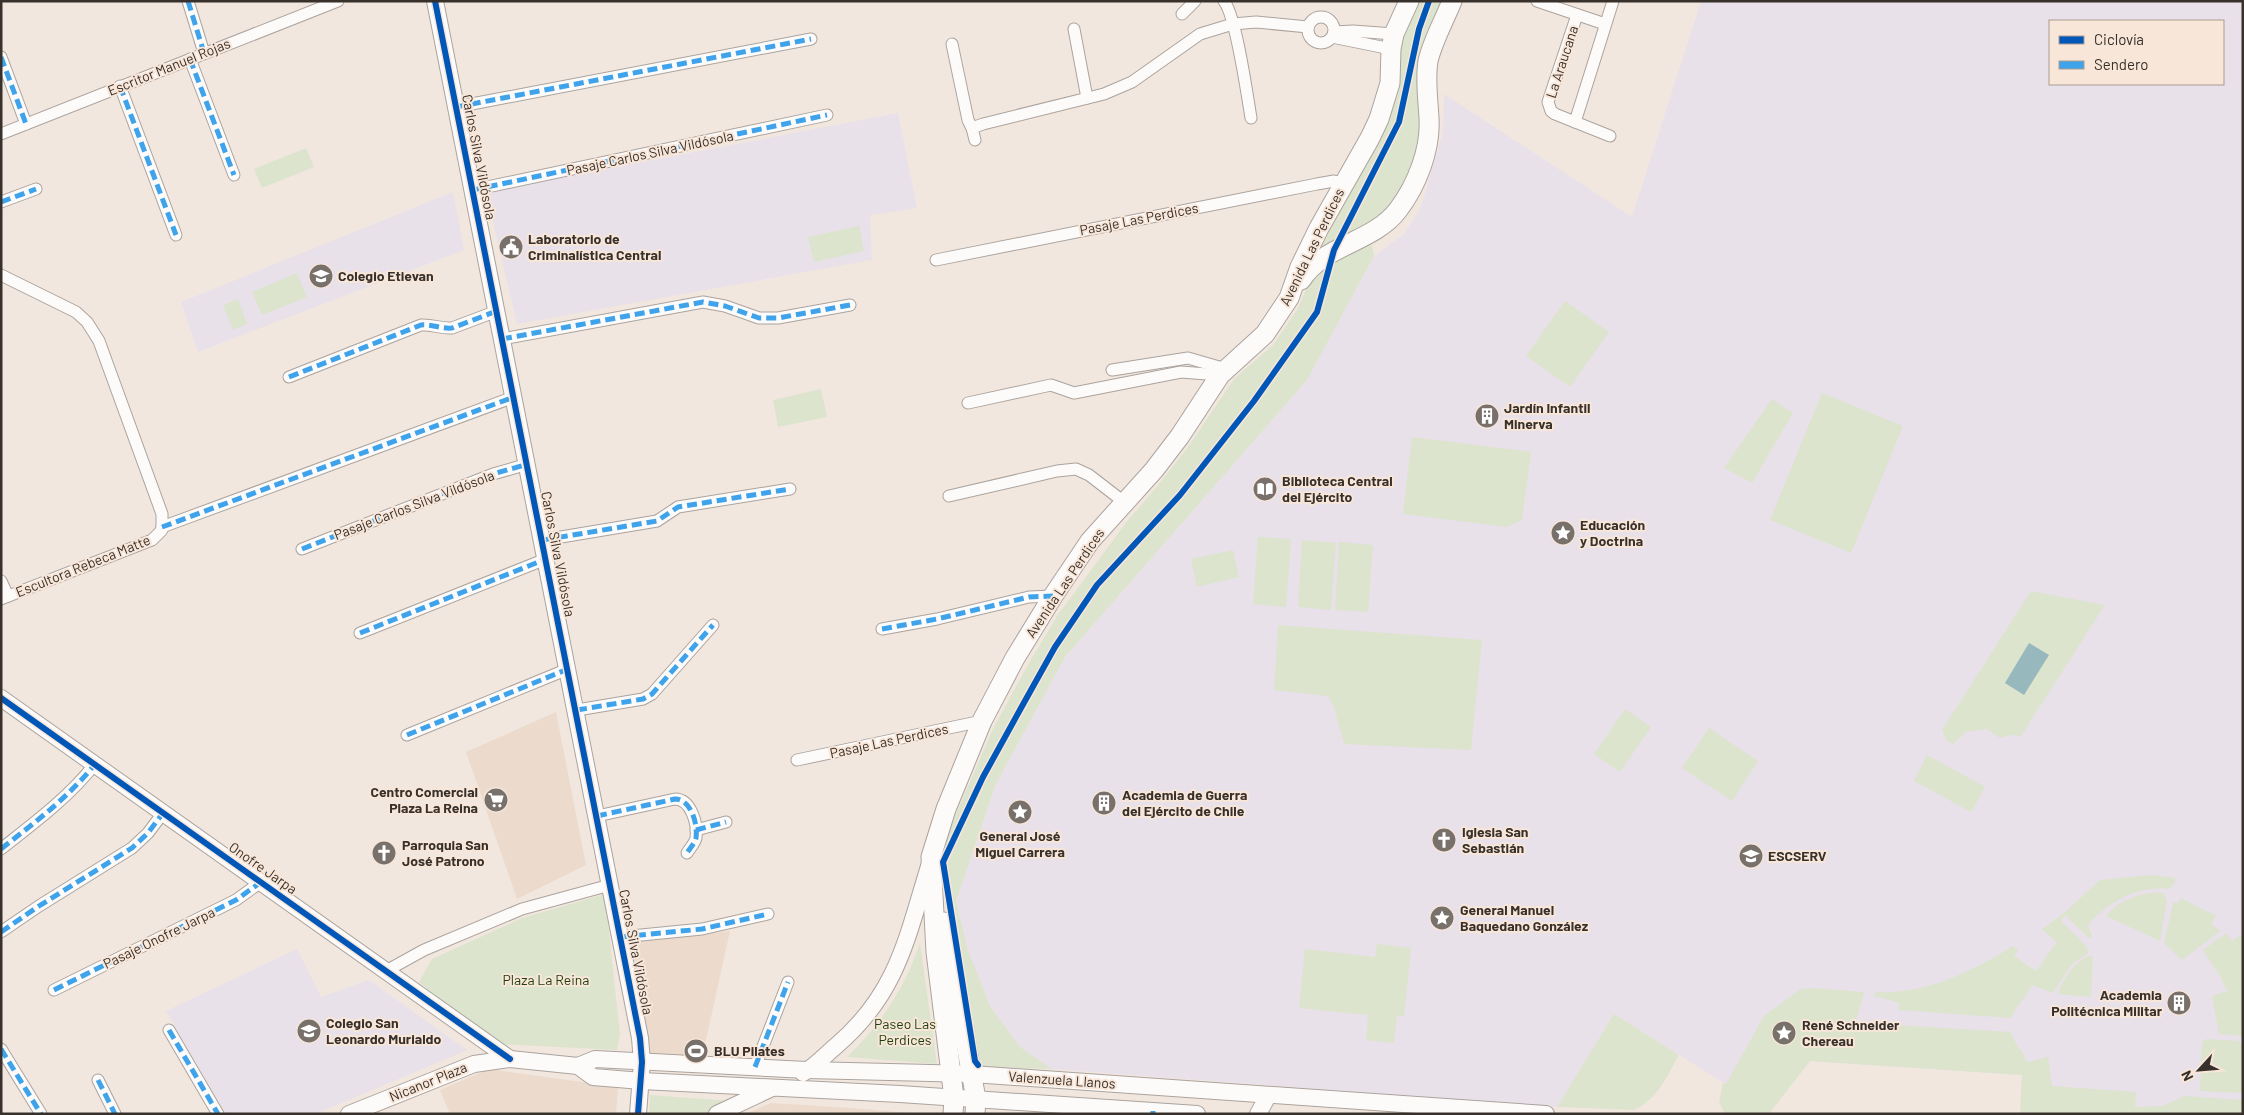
<svg xmlns="http://www.w3.org/2000/svg" width="2244" height="1115" font-family="Barlow,sans-serif">
	<style>
		.built { fill: #ecdbcd }
		.education { fill: #e8e1e9; fill-rule: evenodd }
		.green { fill: #dce4ce }
		.water { fill: #97b8bd }
		.lines { fill: none; stroke-linecap: round; stroke-linejoin: round }
		.street-casing { stroke: #aba39d; stroke-width: 13 }
		.secondary-casing { stroke: #aba39d; stroke-width: 18 }
		.primary-casing { stroke: #aba39d; stroke-width: 21 }
		.street { stroke: #fdfbfa; stroke-width: 11 }
		.secondary { stroke: #fdfbfa; stroke-width: 16 }
		.primary { stroke: #fdfbfa; stroke-width: 19 }
		.quiet { stroke: #3fa3eb; stroke-width: 5; stroke-dasharray: 10 5; stroke-linecap: butt }
		.cycleway-casing { stroke: #f8e6d8; stroke-width: 9 }
		.cycleway { stroke: #0057b8; stroke-width: 6 }
		.labels { text-anchor: middle; stroke-width: 4; stroke-linejoin: round; paint-order: stroke }
		.street-label { font-size: 14px; fill: #37302b; stroke: #f8e6d8 }
		.poi-label { font-size: 14px; font-weight: bold; fill: #37302b; stroke: #f8e6d8; text-anchor: start }
		.park-label { font-size: 14px; fill: #1b3d09; stroke: #f8e6d8 }
	</style>
	<rect width="100%" height="100%" fill="#f1e7df"/>
	<g class="built">
		<polygon points="556,712 586,865 517,899 466,752"/>
		<polygon points="730,931 702,1058 648,1056 627,943"/>
		<polygon points="489,1069 618,1087 616,1114 450,1114 440,1090"/>
		<polygon points="771,1103 852,1108 922,1114 745,1114"/>
	</g>
	<g class="education">
		<path d="M1701,1H2243V1114H2020L2022,1075L1810,1061L1770,1112L1614,1014L1557,1107L1052,1069L1020,1047L990,1006L968,950L956,901L996,784L1065,657L1307,380L1374,256L1404,234L1421,207L1443,132L1444,94L1632,217ZM2050,21H2223V84H2050Z"/>
		<polygon points="898,113 917,208 870,215 872,260 517,324 486,192"/>
		<polygon points="453,192 464,250 198,352 181,302"/>
		<polygon points="297,949 321,997 369,980 467,1050 316,1114 226,1114 166,1011"/>
	</g>
	<g class="green">
		<polygon points="1414,1 1451,1 1431,43 1425,150 1392,211 1307,269 1346,197"/>
		<polygon points="306,148 314,167 262,188 254,169"/>
		<polygon points="859,226 864,251 814,262 808,237"/>
		<polygon points="1372,245 1374,256 1307,380 1065,657 996,784 956,901 968,950 990,1006 1020,1047 1052,1069 985,1067 979,1061 947,870 942,852 956,814 993,729 1026,668 1057,616 1128,520 1155,489 1188,447 1234,379 1273,345 1297,310 1312,276 1342,256"/>
		<polygon points="297,273 307,297 262,315 252,292"/>
		<polygon points="238,299 247,324 233,330 223,305"/>
		<polygon points="1565,301 1609,332 1570,387 1526,356"/>
		<polygon points="821,389 827,417 778,427 773,400"/>
		<polygon points="1822,393 1903,426 1851,553 1770,520"/>
		<polygon points="1772,399 1793,413 1752,483 1724,468"/>
		<polygon points="1412,437 1531,452 1522,520 1507,527 1403,514"/>
		<polygon points="1258,537 1291,539 1286,607 1253,604"/>
		<polygon points="1302,540 1336,543 1331,610 1298,607"/>
		<polygon points="1339,542 1373,545 1368,612 1335,610"/>
		<polygon points="1233,550 1239,577 1197,587 1191,559"/>
		<polygon points="2031,591 2105,605 2021,736 2012,735 2000,738 1987,729 1966,732 1953,744 1947,741 1942,730"/>
		<polygon points="1278,625 1482,640 1471,750 1344,744 1334,707 1328,696 1274,690"/>
		<polygon points="1625,709 1651,727 1620,772 1594,754"/>
		<polygon points="1709,728 1758,761 1732,801 1682,768"/>
		<polygon points="1927,755 1985,787 1971,812 1914,781"/>
		<path d="M2152,875L2175,878V883L2169,889C2137,886 2113,900 2090,922L2088,926L2092,936L2090,939L2065,915L2061,921L2087,947L2088,953L2071,965L2053,993L2032,985C2026,998 2016,1005 2011,1018L1898,1010L1900,1003L1874,996L1876,992C1927,994 1971,972 2013,946L2018,950L2014,956L2036,971L2057,942L2042,929L2064,913L2100,880Z"/>
		<path d="M2164,893L2167,901L2160,941L2106,916C2119,899 2144,891 2164,893Z"/>
		<polygon points="605,894 620,1035 617,1050 497,1044 419,982 432,959 522,918"/>
		<polygon points="2181,898 2216,916 2211,924 2220,931 2182,960 2164,943 2173,903 2179,902"/>
		<polygon points="2226,933 2232,941 2241,935 2243,936 2243,1036 2219,1034 2212,996 2227,991 2220,976 2203,950"/>
		<path d="M920,943L937,1064L847,1057C881,1024 905,988 920,943Z"/>
		<polygon points="1377,944 1411,948 1404,1016 1397,1016 1394,1043 1366,1040 1368,1015 1299,1008 1305,949 1375,957"/>
		<path d="M2088,956H2093L2091,997L2058,994C2063,977 2073,965 2088,956Z"/>
		<path d="M1810,988L1864,992L1856,1021L1892,1031L1895,1025L2011,1032C2014,1044 2023,1051 2027,1062L2048,1057L2052,1086L2136,1092L2135,1107L2163,1106L2184,1096L2243,1100V1114H2020L2022,1075L1810,1061L1769,1114H1725L1719,1102L1723,1083L1726,1084L1764,1016L1801,989Z"/>
		<path d="M1614,1014L1679,1055C1667,1076 1657,1101 1633,1110L1557,1107Z"/>
		<polygon points="2206,1039 2239,1041 2243,1048 2243,1093 2200,1091 2202,1042"/>
		<polygon points="650,1095 731,1101 705,1114 649,1114"/>
	</g>
	<polygon class="water" points="2029,643 2049,655 2024,695 2005,683"/>
	<g class="lines">
		<defs>
			<g id="street">
				<polyline points="188,1 204,53"/>
				<path d="M1224,1C1236,16 1247,94 1251,118"/>
				<polyline points="1537,1 1605,24"/>
				<polyline points="1182,14 1195,1"/>
				<polyline points="1577,15 1548,102 1551,111 1555,114 1610,136"/>
				<circle cx="1321" cy="30" r="13"/>
				<polyline points="1074,29 1087,98"/>
				<polyline points="1334,32 1353,31 1394,34"/>
				<polyline points="1332,37 1391,49"/>
				<polyline points="952,44 968,120 972,128"/>
				<polyline points="1,57 26,124"/>
				<polyline points="190,59 234,175"/>
				<polyline points="120,86 176,235"/>
				<polyline points="456,107 811,39"/>
				<polyline points="1575,122 1613,1"/>
				<polyline points="1,134 338,1"/>
				<polyline points="975,140 972,128 983,124 1104,94 1132,82 1200,34 1233,24 1256,22 1308,27"/>
				<polyline points="473,190 827,115"/>
				<polyline points="1,202 36,189"/>
				<polyline points="936,260 1317,184 1334,181 1343,183"/>
				<polyline points="1,275 76,312 87,322 99,341 162,514 162,530 152,540 1,599"/>
				<polyline points="502,339 703,302 725,306 759,318 778,318 850,305"/>
				<polyline points="1112,370 1188,358 1226,369"/>
				<path d="M289,377L421,325C432,324 441,329 452,328L497,311"/>
				<polyline points="968,403 1051,385 1074,393 1181,372 1220,375"/>
				<polyline points="949,496 1057,471 1076,469 1089,475 1124,502"/>
				<polyline points="162,527 514,397"/>
				<polyline points="543,540 657,521 678,507 790,489"/>
				<polyline points="302,549 493,474 528,464"/>
				<polyline points="1,581 8,596"/>
				<polyline points="882,629 937,619 1029,597 1053,596"/>
				<polyline points="360,633 546,559"/>
				<polyline points="577,710 643,699 652,694 713,625"/>
				<polyline points="407,735 568,669"/>
				<polyline points="797,760 982,721"/>
				<path d="M597,816L675,799C691,799 698,824 696,838C695,843 690,848 687,853"/>
				<polyline points="696,830 726,822"/>
				<path d="M1,849C34,823 68,798 95,764"/>
				<polyline points="1,932 39,906 132,848 148,833 163,813"/>
				<polyline points="621,937 702,929 768,914"/>
				<polyline points="386,971 424,950 522,909 610,885"/>
				<polyline points="54,990 236,900 261,882"/>
				<polyline points="169,1030 218,1114"/>
				<polyline points="1,1049 41,1114"/>
				<polyline points="755,1067 788,982"/>
				<polyline points="98,1080 115,1114"/>
			</g>
			<g id="secondary">
				<polyline points="435,1 640,1038 642,1062 638,1114"/>
				<polyline points="1,698 510,1059"/>
				<polyline points="578,1066 593,1077 642,1081 900,1094 1197,1114"/>
				<path d="M803,1073C815,1067 825,1055 836,1046C898,993 907,937 930,863"/>
				<polyline points="349,1114 474,1064 510,1059 578,1066 595,1059 807,1070 972,1074 1546,1114"/>
				<polyline points="717,1114 772,1088"/>
				<polyline points="1258,1114 1268,1096"/>
			</g>
			<g id="primary">
				<path d="M1301,280C1324,244 1373,243 1398,210C1417,185 1431,149 1429,118C1428,99 1425,80 1428,61C1433,40 1444,21 1452,1"/>
				<polyline points="944,922 976,1099 975,1114"/>
				<polyline points="953,1114 954,1098 936,952 931,857 946,809 982,721 1015,658 1053,596 1090,541 1154,470 1180,436 1220,375 1265,334 1289,298 1300,267 1319,228 1370,138 1379,119 1390,83 1391,49 1394,34 1409,1"/>
			</g>
		</defs>
		<use href="#street" class="street-casing"/>
		<use href="#secondary" class="secondary-casing"/>
		<use href="#primary" class="primary-casing"/>
		<use href="#street" class="street"/>
		<use href="#secondary" class="secondary"/>
		<use href="#primary" class="primary"/>
		<g class="quiet">
			<polyline points="188,1 204,53"/>
			<polyline points="1,57 26,124"/>
			<polyline points="190,59 234,175"/>
			<polyline points="120,86 176,235"/>
			<polyline points="456,107 811,39"/>
			<polyline points="473,190 827,115"/>
			<polyline points="1,202 36,189"/>
			<polyline points="502,339 703,302 725,306 759,318 778,318 850,305"/>
			<path d="M289,377L421,325C432,324 441,329 452,328L497,311"/>
			<polyline points="162,527 514,397"/>
			<polyline points="543,540 657,521 678,507 790,489"/>
			<polyline points="302,549 493,474 528,464"/>
			<polyline points="882,629 937,619 1029,597 1053,596"/>
			<polyline points="360,633 546,559"/>
			<polyline points="577,710 643,699 652,694 713,625"/>
			<polyline points="407,735 568,669"/>
			<path d="M597,816L675,799C691,799 698,824 696,838C695,843 690,848 687,853"/>
			<polyline points="696,830 726,822"/>
			<path d="M1,849C34,823 68,798 95,764"/>
			<polyline points="1,932 39,906 132,848 148,833 163,813"/>
			<polyline points="621,937 702,929 768,914"/>
			<polyline points="54,990 236,900 261,882"/>
			<polyline points="169,1030 218,1114"/>
			<polyline points="1,1049 41,1114"/>
			<polyline points="755,1067 788,982"/>
			<polyline points="98,1080 115,1114"/>
			<polyline points="1153,1111 1153,1114"/>
		</g>
		<defs>
			<g id="cycleway">
				<polyline points="435,1 640,1038 642,1062 638,1114"/>
				<polyline points="1,698 510,1059"/>
				<polyline points="978,1065 975,1061 943,862 983,777 1021,708 1055,647 1097,585 1180,495 1254,401 1317,312 1334,250 1399,122 1419,29 1429,1"/>
			</g>
		</defs>
		<use href="#cycleway" class="cycleway-casing"/>
		<use href="#cycleway" class="cycleway"/>
	</g>
	<defs>
		<symbol id="civic-disc" viewBox="-11 -11 22 22"><circle r="9.5" fill="#78706a" stroke="#f8e6d8"/><path d="M-.6-6.5H3V-4.5H.6V-3L4-1V1h2V6H-6V1h2V-1L-.6-3ZM-1.2 2.5V6h2.4V2.5Z" fill="#fff"/></symbol>
		<symbol id="school-disc" viewBox="-11 -11 22 22"><circle r="9.5" fill="#78706a" stroke="#f8e6d8"/><path d="M0-5L7-2L0 1L-7-2ZM-4 1L0 2.5L4 1V4Q0 6-4 4Z" fill="#fff"/></symbol>
		<symbol id="building-disc" viewBox="-11 -11 22 22"><circle r="9.5" fill="#78706a" stroke="#f8e6d8"/><path d="M-4-6H4V6H1V3H-1V6H-4ZM-2.5-4.3h1.7v1.8h-1.7ZM.8-4.3h1.7v1.8H.8ZM-2.5-1h1.7V.8h-1.7ZM.8-1h1.7V.8H.8Z" fill="#fff"/></symbol>
		<symbol id="library-disc" viewBox="-11 -11 22 22"><circle r="9.5" fill="#78706a" stroke="#f8e6d8"/><path d="M-6-4Q-3-5.5-.7-3.5V5Q-3 3-6 4ZM6-4Q3-5.5 .7-3.5V5Q3 3 6 4Z" fill="#fff"/></symbol>
		<symbol id="sight-disc" viewBox="-11 -11 22 22"><circle r="9.5" fill="#78706a" stroke="#f8e6d8"/><path d="M0-6L1.8-2.2L6-1.7L2.9 1.2L3.7 5.4L0 3.3L-3.7 5.4L-2.9 1.2L-6-1.7L-1.8-2.2Z" fill="#fff"/></symbol>
		<symbol id="supermarket-disc" viewBox="-11 -11 22 22"><circle r="9.5" fill="#78706a" stroke="#f8e6d8"/><path d="M-6-5.5h2.5l.6 2H6L4.5 2H-2.5L-4.4-4H-6ZM-1.5 3.2a1.3 1.3 0 1 0 .1 0ZM3 3.2a1.3 1.3 0 1 0 .1 0Z" fill="#fff"/></symbol>
		<symbol id="church-disc" viewBox="-11 -11 22 22"><circle r="9.5" fill="#78706a" stroke="#f8e6d8"/><path d="M-1.2-6h2.4v3.5h3.3v2.4h-3.3V6h-2.4V-.1h-3.3v-2.4h3.3Z" fill="#fff"/></symbol>
		<symbol id="stadium-disc" viewBox="-11 -11 22 22"><circle r="9.5" fill="#78706a" stroke="#f8e6d8"/><path d="M0-5a6.5 5 0 1 0 0 10a6.5 5 0 1 0 0-10ZM-3.5-1.8h7v3.6h-7Z" fill="#fff"/></symbol>
	</defs>
	<g fill-rule="evenodd">
		<use href="#civic-disc" x="497" y="233" width="28" height="28"/>
		<use href="#school-disc" x="307" y="262" width="28" height="28"/>
		<use href="#building-disc" x="1473" y="402" width="28" height="28"/>
		<use href="#library-disc" x="1251" y="475" width="28" height="28"/>
		<use href="#sight-disc" x="1549" y="519" width="28" height="28"/>
		<use href="#supermarket-disc" x="482" y="786" width="28" height="28"/>
		<use href="#building-disc" x="1090" y="789" width="28" height="28"/>
		<use href="#sight-disc" x="1006" y="798" width="28" height="28"/>
		<use href="#church-disc" x="1430" y="826" width="28" height="28"/>
		<use href="#church-disc" x="370" y="839" width="28" height="28"/>
		<use href="#school-disc" x="1737" y="842" width="28" height="28"/>
		<use href="#sight-disc" x="1428" y="904" width="28" height="28"/>
		<use href="#building-disc" x="2165" y="989" width="28" height="28"/>
		<use href="#school-disc" x="295" y="1017" width="28" height="28"/>
		<use href="#sight-disc" x="1770" y="1019" width="28" height="28"/>
		<use href="#stadium-disc" x="682" y="1037" width="28" height="28"/>
	</g>
	<g class="labels">
		<g class="street-label">
			<text transform="translate(1562 62) rotate(-72)" y="5">La Araucana</text>
			<text transform="translate(169 67) rotate(-22)" y="5">Escritor Manuel Rojas</text>
			<text transform="translate(650 153) rotate(-12)" y="5">Pasaje Carlos Silva Vildósola</text>
			<text transform="translate(479 157) rotate(79)" y="5">Carlos Silva Vildósola</text>
			<text transform="translate(1139 219) rotate(-11)" y="5">Pasaje Las Perdices</text>
			<text transform="translate(1312 247) rotate(-64)" y="5">Avenida Las Perdices</text>
			<text transform="translate(414 505) rotate(-21)" y="5">Pasaje Carlos Silva Vildósola</text>
			<text transform="translate(558 554) rotate(79)" y="5">Carlos Silva Vildósola</text>
			<text transform="translate(83 566) rotate(-22)" y="5">Escultora Rebeca Matte</text>
			<text transform="translate(1065 583) rotate(-56)" y="5">Avenida Las Perdices</text>
			<text transform="translate(889 741) rotate(-12)" y="5">Pasaje Las Perdices</text>
			<text transform="translate(263 868) rotate(35)" y="5">Onofre Jarpa</text>
			<text transform="translate(159 938) rotate(-26)" y="5">Pasaje Onofre Jarpa</text>
			<text transform="translate(636 952) rotate(79)" y="5">Carlos Silva Vildósola</text>
			<text transform="translate(1062 1080) rotate(4)" y="5">Valenzuela Llanos</text>
			<text transform="translate(428 1082) rotate(-22)" y="5">Nicanor Plaza</text>
		</g>
		<g class="poi-label">
			<text x="528" y="244">Laboratorio de<tspan x="528" dy="16">Criminalística Central</tspan></text>
			<text x="338" y="281">Colegio Etievan</text>
			<text x="1504" y="413">Jardín Infantil<tspan x="1504" dy="16">Minerva</tspan></text>
			<text x="1282" y="486">Biblioteca Central<tspan x="1282" dy="16">del Ejército</tspan></text>
			<text x="1580" y="530">Educación<tspan x="1580" dy="16">y Doctrina</tspan></text>
			<text x="478" y="797" text-anchor="end">Centro Comercial<tspan x="478" dy="16">Plaza La Reina</tspan></text>
			<text x="1122" y="800">Academia de Guerra<tspan x="1122" dy="16">del Ejército de Chile</tspan></text>
			<text x="1462" y="837">Iglesia San<tspan x="1462" dy="16">Sebastián</tspan></text>
			<text x="1020" y="841" text-anchor="middle">General José<tspan x="1020" dy="16">Miguel Carrera</tspan></text>
			<text x="402" y="850">Parroquia San<tspan x="402" dy="16">José Patrono</tspan></text>
			<text x="1768" y="861">ESCSERV</text>
			<text x="1460" y="915">General Manuel<tspan x="1460" dy="16">Baquedano González</tspan></text>
			<text x="2162" y="1000" text-anchor="end">Academia<tspan x="2162" dy="16">Politécnica Militar</tspan></text>
			<text x="326" y="1028">Colegio San<tspan x="326" dy="16">Leonardo Murialdo</tspan></text>
			<text x="1802" y="1030">René Schneider<tspan x="1802" dy="16">Chereau</tspan></text>
			<text x="714" y="1056">BLU Pilates</text>
		</g>
		<g class="park-label">
			<text x="546" y="985">Plaza La Reina</text>
			<text x="905" y="1029">Paseo Las<tspan x="905" dy="16">Perdices</tspan></text>
		</g>
	</g>
	<rect width="2244" height="1115" fill="none" stroke="#37302b" stroke-width="5"/>
	<rect x="2049" y="20" width="175" height="65" fill="#f8e6d8" stroke="#ab9d93"/>
	<rect x="2059" y="36" width="25" height="8" fill="#0057b8" stroke="#ab9d93"/>
	<text x="2094" y="45" font-size="15" fill="#37302b">Ciclovía</text>
	<rect x="2059" y="61" width="25" height="8" fill="#3fa3eb" stroke="#ab9d93"/>
	<text x="2094" y="70" font-size="15" fill="#37302b">Sendero</text>
	<g transform="translate(2199 1070) rotate(244)" stroke="#f8e6d8" stroke-width="4" paint-order="stroke">
	<path d="M0-4L9 19L0 12L-9 19Z" fill="#37302b"/>
	<text y="-8" font-size="14" font-weight="bold" text-anchor="middle" fill="#37302b">N</text>
	</g>
</svg>
